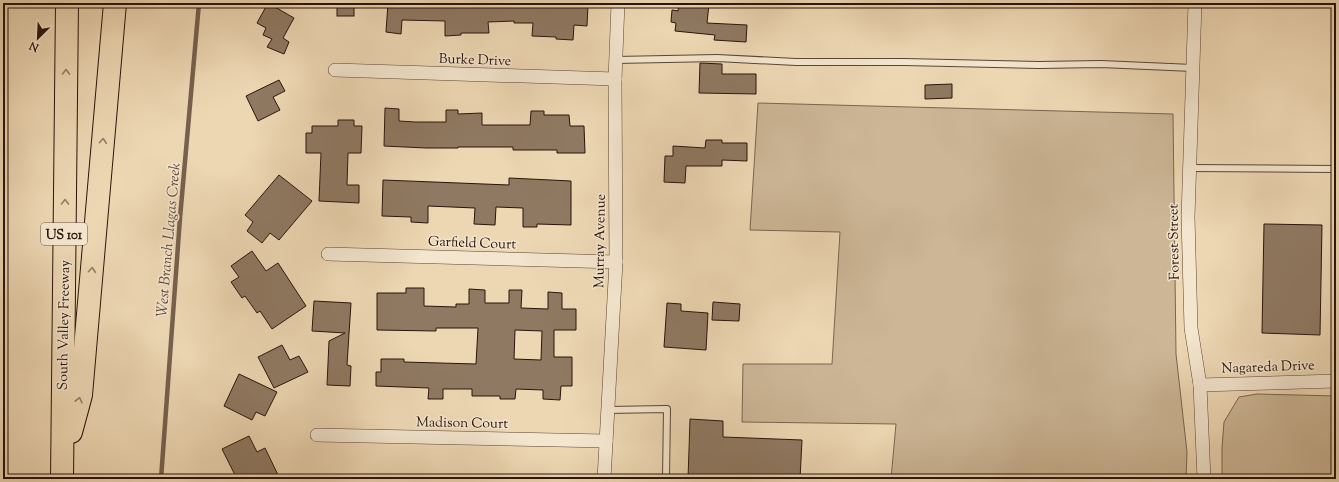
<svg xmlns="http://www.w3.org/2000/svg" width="1339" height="482" font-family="'Sorts Mill Goudy',serif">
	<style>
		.green { fill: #ccb696; stroke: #7a6550 }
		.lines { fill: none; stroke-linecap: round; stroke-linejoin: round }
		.stream { stroke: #76614e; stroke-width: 4.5 }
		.building { fill: #8f7962; stroke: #29140b; fill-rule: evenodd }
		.lane-casing { stroke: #5a4535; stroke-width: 8 }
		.street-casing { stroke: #5a4535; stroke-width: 14 }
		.highway-casing { stroke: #29140b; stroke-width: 24 }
		.lane { stroke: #f3e5ce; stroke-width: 6 }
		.street { stroke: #f3e5ce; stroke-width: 13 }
		.highway { stroke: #edd7b3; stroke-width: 22 }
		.oneway { stroke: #957f67 }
		.labels { text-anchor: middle; stroke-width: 3; stroke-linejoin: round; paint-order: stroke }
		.shield { fill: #f3e5ce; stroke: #665346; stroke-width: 1 }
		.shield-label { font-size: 13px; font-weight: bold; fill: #29140b }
		.street-label { font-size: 14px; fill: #29140b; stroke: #f3e5ce }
		.water-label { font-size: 15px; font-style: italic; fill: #5d4837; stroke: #f3e5ce }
	</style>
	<rect width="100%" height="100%" fill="#edd7b3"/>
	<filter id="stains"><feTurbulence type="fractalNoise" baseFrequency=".005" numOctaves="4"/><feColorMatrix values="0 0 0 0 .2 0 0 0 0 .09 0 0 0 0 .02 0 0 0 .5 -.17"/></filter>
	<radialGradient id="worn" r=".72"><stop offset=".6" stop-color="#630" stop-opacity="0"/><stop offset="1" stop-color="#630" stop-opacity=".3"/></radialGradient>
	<g class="green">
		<polygon points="758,103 1173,114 1176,354 1187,452 1186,479 891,479 896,424 742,422 743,364 832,364 840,232 750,230"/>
		<polygon points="1257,394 1336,396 1336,479 1222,479 1222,448 1224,422 1239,397"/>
	</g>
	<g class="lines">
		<polyline class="stream" points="161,479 180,218 199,3"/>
	</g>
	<g class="building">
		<polygon points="268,3 294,18 283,38 289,42 284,54 267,47 272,39 263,35 266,28 257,23"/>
		<rect x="337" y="3" width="17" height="13"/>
		<polygon points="388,3 579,3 588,4 587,26 574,25 573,40 556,39 556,37 532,36 533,23 514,23 514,21 488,22 489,33 461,33 461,35 445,36 445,21 402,20 401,34 386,32"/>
		<polygon points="679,3 709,4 707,23 747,25 746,42 714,40 715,35 675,31 676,23 671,22 672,10 678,11"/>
		<polygon points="700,63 722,64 722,74 756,74 756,94 699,93"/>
		<polygon points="279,80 285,91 273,97 280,110 258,121 246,96"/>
		<polygon points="952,84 952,98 925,99 925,85"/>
		<polygon points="385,108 399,109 399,121 415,122 446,122 446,110 458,110 458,114 482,113 482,125 530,125 531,111 544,111 544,115 569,115 570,126 584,126 585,153 557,153 557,150 513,150 513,147 458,147 458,148 426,148 384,146"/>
		<polygon points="338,120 354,120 354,126 362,126 361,153 348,153 347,185 359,185 359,203 319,201 321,153 306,153 306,133 312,133 312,126 338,126"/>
		<polygon points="706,140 722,140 722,143 747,143 747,161 722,160 722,166 686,166 685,183 664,182 665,156 673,156 673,146 705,148"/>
		<polygon points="279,175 312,201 279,240 270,233 262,243 247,231 253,222 245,215"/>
		<polygon points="509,178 571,181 571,225 537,224 537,227 523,227 523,208 496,207 495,225 474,224 475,208 428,206 428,223 411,222 411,217 382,216 383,180 509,185"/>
		<polygon points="1264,224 1322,225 1320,335 1262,333"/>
		<polygon points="252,251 266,271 278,263 306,306 272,329 260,311 257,313 245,296 242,298 231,282 239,277 231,266"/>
		<path d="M406,288H424V306L456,307V304H469V289L485,290V303H509V290H522L521,308L548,309V292L562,293V309H576V330H554V357H572V386H561L560,400L543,399V390L516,389L515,399H500V396H472V389H443V399H428L429,388L376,386V372H381V359H404V362L476,364L478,328H436V331L377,330V293H406ZM515,330L542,331L541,360L514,359Z"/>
		<polygon points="314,301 351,303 347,365 351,366 350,386 327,385 329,341 345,333 312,331"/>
		<polygon points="713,302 740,304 739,321 712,320"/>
		<polygon points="667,303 681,304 681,311 708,313 706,350 664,347"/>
		<polygon points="282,345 290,360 299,356 308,372 274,388 258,357"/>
		<polygon points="239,374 277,392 265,416 256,412 252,420 224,406"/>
		<polygon points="690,419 723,421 723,437 802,440 800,479 688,479"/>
		<polygon points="249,436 257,452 265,448 280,479 237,479 222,449"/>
	</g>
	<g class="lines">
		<defs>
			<g id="lane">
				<polyline points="616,60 717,58 796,62 904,62 1039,65 1101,64 1193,68"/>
				<polyline points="1189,168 1336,169"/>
				<polyline points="607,410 667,409 666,479"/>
			</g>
			<g id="street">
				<polyline points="1195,3 1188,217 1191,328 1200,385 1204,479"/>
				<polyline points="335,70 615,79"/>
				<polyline points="328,254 616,262"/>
				<polyline points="1200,385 1336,381"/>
				<polyline points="317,435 606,441"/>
				<polyline points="604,479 616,262 615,79 618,3"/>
			</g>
			<g id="highway">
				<polyline points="71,432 81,395 115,3"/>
				<polyline points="62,479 67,3"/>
			</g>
		</defs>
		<use href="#lane" class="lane-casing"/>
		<use href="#street" class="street-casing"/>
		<use href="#highway" class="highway-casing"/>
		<use href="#lane" class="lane"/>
		<use href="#street" class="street"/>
		<use href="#highway" class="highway"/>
	</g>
	<defs><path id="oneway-chevron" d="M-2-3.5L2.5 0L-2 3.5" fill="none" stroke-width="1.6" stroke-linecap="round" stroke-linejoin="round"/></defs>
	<g class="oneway">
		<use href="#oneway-chevron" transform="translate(66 72) rotate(-89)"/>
		<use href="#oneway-chevron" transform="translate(103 141) rotate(-85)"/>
		<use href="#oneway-chevron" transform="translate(65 202) rotate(-89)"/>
		<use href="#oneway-chevron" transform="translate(92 270) rotate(-85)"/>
		<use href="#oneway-chevron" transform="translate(79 400) rotate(-77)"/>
	</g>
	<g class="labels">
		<rect class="shield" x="41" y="223" width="46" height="22" rx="3"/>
		<g class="shield-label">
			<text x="64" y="239">US 101</text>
		</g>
		<g class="street-label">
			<text transform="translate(475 59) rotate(2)" y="5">Burke Drive</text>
			<text transform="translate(599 241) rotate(-89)" y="5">Murray Avenue</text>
			<text transform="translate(472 242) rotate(2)" y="5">Garfield Court</text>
			<text transform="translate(1173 242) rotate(-91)" y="5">Forest Street</text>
			<text transform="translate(63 325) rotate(-89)" y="5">South Valley Freeway</text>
			<text transform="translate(1268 366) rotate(-2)" y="5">Nagareda Drive</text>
			<text transform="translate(462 422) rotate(1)" y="5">Madison Court</text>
		</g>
		<g class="water-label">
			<text transform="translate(168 240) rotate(-85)" y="5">West Branch Llagas Creek</text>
		</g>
	</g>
	<rect width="1339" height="482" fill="none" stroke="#edd7b3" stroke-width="16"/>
	<rect x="4" y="4" width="1331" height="474" fill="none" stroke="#29140b" stroke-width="2"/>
	<rect x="8" y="8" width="1323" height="466" fill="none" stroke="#29140b"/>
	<g transform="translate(38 38) rotate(204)" stroke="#f3e5ce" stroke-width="3" paint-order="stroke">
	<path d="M0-3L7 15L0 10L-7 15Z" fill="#29140b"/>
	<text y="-6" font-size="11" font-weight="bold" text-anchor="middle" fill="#29140b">N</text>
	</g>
	<rect width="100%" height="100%" filter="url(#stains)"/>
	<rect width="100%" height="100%" fill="url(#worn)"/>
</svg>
